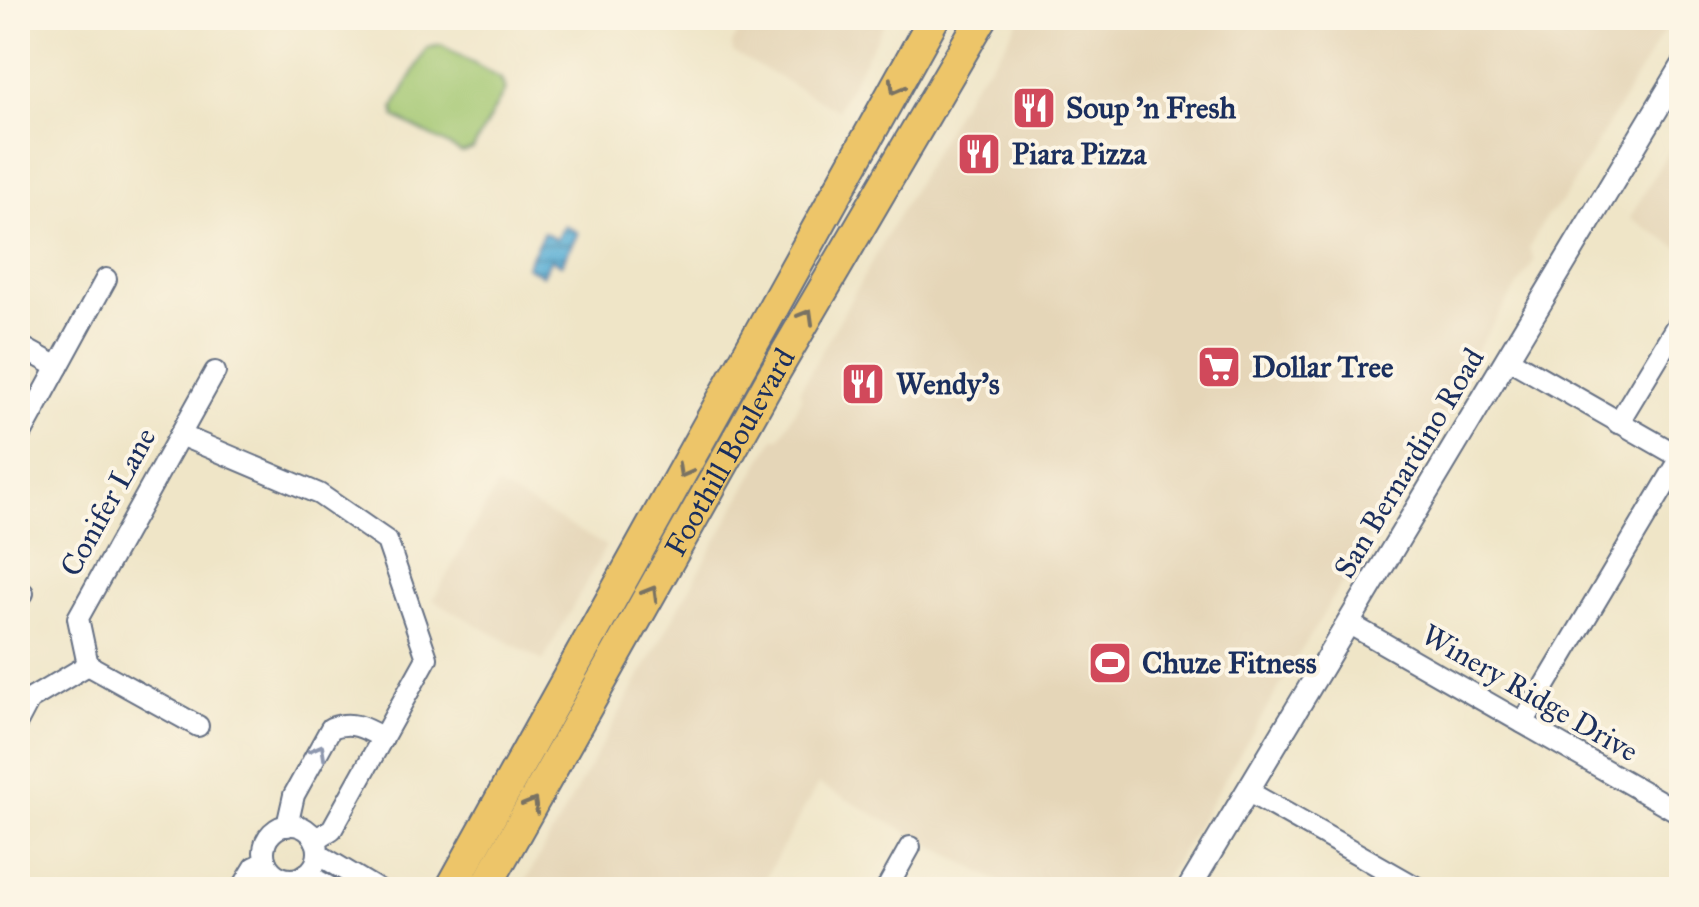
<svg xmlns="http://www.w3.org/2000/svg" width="1699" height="907" font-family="'IM FELL Great Primer',serif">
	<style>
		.built { fill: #e5d6b8 }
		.green { fill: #a1c670; stroke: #5e7a67; stroke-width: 2.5 }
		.water { fill: url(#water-rules); stroke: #3a6e9a; stroke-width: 2.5 }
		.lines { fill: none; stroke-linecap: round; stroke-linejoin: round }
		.minor-casing { stroke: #656f83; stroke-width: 24 }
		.tertiary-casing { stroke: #656f83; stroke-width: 26 }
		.primary-casing { stroke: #656f83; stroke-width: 34 }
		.minor { stroke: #fff; stroke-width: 20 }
		.tertiary { stroke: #fff; stroke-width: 22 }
		.primary { stroke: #edc569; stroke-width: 30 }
		.oneway { stroke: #797263 }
		.oneway2 { stroke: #8d97ae }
		.labels { text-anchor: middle; stroke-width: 8; stroke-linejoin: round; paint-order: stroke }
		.poi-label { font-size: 30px; font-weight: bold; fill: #1b2f5e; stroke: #fcf5e5; text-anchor: start }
		.street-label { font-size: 30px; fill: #1b2f5e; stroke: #fcf5e5 }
	</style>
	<defs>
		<pattern id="water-rules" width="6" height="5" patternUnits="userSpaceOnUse" patternTransform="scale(2.5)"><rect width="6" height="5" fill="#58aed5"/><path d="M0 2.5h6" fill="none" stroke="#488eb0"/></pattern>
	</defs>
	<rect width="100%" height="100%" fill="#fcf5e5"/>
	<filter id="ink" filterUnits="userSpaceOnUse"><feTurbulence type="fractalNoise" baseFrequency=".01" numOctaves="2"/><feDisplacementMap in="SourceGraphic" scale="20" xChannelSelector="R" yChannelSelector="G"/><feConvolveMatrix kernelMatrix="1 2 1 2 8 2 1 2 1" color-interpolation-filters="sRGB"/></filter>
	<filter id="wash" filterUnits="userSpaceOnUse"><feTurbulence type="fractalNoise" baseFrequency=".0048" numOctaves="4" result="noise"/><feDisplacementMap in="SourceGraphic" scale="40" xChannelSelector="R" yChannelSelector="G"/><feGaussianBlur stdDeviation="2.25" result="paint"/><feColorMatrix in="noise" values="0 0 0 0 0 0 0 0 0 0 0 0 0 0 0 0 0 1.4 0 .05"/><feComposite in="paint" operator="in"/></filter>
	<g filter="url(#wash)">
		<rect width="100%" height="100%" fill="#efe5c7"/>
		<g class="built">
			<polygon points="746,18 887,18 837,110 733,52 732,44"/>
			<polygon points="1020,18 1661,18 1665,29 1562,202 1546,217 1529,248 1534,261 1461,374 1457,390 1159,889 1013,889 818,784 759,889 521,889 774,438 780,438 801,399 800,390 969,89 1003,47"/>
			<polygon points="1681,129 1681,249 1630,218"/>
			<polygon points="497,486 606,546 543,661 433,600"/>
		</g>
		<polygon class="green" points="441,45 501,79 505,90 473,149 462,153 395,117 394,108 427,48"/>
		<polygon class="water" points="564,225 578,233 561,264 551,259 542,275 526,266 544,232 556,239"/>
	</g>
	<g filter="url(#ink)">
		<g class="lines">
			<defs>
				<g id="minor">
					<polyline points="18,345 58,367"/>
					<polyline points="1507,358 1682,458"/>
					<polyline points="1618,423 1679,322"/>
					<polyline points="180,435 319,494 387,541 427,658 332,829 315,840"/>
					<polyline points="18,440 106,279"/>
					<polyline points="18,590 23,593"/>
					<polyline points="1348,623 1682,814"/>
					<polyline points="88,665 198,726"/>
					<polyline points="18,721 29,700 88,665 78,618 215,372"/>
					<polyline points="1523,723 1681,458"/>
					<polyline points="1247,791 1421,890"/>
					<circle cx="291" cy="852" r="27"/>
					<path d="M287,826L294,795L331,728C352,720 365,728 383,738"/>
					<polyline points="318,854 378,890"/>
					<polyline points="306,874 334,890"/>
					<polyline points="241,890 255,867 266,862"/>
					<polyline points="886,890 910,847"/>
				</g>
				<polyline id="tertiary" points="1188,890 1682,67"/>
				<g id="primary">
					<polyline points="450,890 934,18"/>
					<path id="s1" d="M484,890L772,377L982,18"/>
				</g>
			</defs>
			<use href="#minor" class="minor-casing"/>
			<use href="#tertiary" class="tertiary-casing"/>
			<use href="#primary" class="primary-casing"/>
			<use href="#minor" class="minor"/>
			<use href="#tertiary" class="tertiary"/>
			<use href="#primary" class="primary"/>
		</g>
		<defs><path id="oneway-chevron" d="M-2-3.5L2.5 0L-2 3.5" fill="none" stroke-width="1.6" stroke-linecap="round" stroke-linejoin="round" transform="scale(2.5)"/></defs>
		<g class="oneway">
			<use href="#oneway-chevron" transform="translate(896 87) rotate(119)"/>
			<use href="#oneway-chevron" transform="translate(807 316) rotate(-60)"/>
			<use href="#oneway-chevron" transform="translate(684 471) rotate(119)"/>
			<use href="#oneway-chevron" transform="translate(651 593) rotate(-60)"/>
			<use href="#oneway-chevron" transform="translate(532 805) rotate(-60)"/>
		</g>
		<use class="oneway2" href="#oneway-chevron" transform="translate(319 751) rotate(-61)"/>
	</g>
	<defs>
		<symbol id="restaurant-square" viewBox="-11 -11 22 22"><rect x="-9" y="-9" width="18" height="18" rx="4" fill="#d1495b" stroke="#fcf5e5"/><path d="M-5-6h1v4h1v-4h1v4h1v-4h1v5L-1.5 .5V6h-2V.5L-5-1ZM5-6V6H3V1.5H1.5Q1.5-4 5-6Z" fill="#fff"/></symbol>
		<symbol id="supermarket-square" viewBox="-11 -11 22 22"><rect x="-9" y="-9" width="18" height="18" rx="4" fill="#d1495b" stroke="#fcf5e5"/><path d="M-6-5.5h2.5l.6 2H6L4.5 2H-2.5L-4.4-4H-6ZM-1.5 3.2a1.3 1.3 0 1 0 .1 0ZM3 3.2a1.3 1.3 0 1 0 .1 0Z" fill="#fff"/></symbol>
		<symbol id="stadium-square" viewBox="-11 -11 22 22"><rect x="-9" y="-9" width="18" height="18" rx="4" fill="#d1495b" stroke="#fcf5e5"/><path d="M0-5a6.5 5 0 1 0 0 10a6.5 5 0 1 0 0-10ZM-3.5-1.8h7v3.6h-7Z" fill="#fff"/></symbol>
	</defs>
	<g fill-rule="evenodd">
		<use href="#restaurant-square" x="1009" y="83" width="50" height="50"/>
		<use href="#restaurant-square" x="954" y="129" width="50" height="50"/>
		<use href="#supermarket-square" x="1194" y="342" width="50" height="50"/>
		<use href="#restaurant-square" x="838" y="359" width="50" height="50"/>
		<use href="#stadium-square" x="1085" y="638" width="50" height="50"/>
	</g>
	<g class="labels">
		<g class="poi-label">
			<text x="1066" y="118">Soup 'n Fresh</text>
			<text x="1012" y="164">Piara Pizza</text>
			<text x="1252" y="377">Dollar Tree</text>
			<text x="896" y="394">Wendy's</text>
			<text x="1142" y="673">Chuze Fitness</text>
		</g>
		<g class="street-label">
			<text dy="10" stroke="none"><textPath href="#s1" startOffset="502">Foothill Boulevard</textPath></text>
			<text transform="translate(1409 463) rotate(-59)" y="10">San Bernardino Road</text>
			<text transform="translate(108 502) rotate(-61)" y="10">Conifer Lane</text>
			<text transform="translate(1530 693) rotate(30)" y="10">Winery Ridge Drive</text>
		</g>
	</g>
	<rect width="1699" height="907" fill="none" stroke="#fcf5e5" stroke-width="60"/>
</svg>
